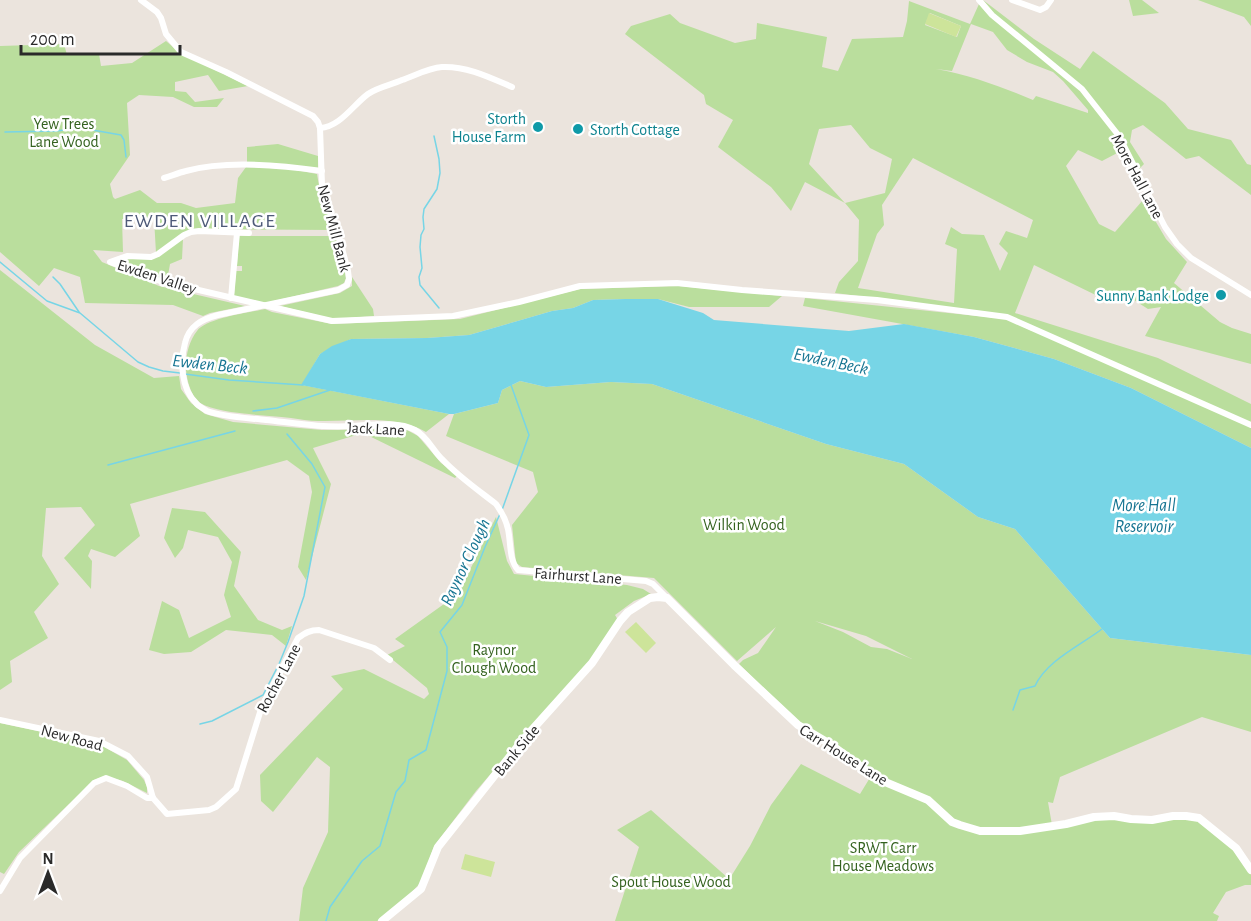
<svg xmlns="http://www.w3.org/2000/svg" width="1251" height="921" font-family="'Alegreya Sans',sans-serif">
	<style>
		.green { fill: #bade9d; fill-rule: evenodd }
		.pitch { fill: #cde49a }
		.water { fill: #77d5e6 }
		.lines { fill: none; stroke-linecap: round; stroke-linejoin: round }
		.stream { stroke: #77d5e6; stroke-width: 1.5 }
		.street { stroke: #fff; stroke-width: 6 }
		.secondary { stroke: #fff; stroke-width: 8 }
		.culture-dot { fill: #0f9aa8; stroke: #fff; stroke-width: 2 }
		.labels { text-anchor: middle; stroke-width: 5; stroke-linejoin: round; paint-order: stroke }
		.culture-label { font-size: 16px; fill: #0d838f; stroke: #fff; text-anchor: end }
		.park-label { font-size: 16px; fill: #34621f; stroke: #fff }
		.street-label { font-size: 16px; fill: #2a2a2a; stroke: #fff }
		.water-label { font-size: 18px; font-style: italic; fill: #177592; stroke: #fff }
		.quarter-label { font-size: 20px; letter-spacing: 1.5px; fill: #4e5a78; stroke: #fff }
	</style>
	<rect width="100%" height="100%" fill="#ebe4dd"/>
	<g class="green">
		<polygon points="983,0 1034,39 1080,69 1093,51 1165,103 1188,129 1231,140 1247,164 1251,165 1251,195 1199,156 1186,159 1143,125 1132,130 1130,142 1144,164 1138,170 1083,87 993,13"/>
		<polygon points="1129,0 1142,0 1159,13 1133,16"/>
		<polygon points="1198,0 1251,0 1251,26 1244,17"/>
		<path d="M909,1L970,24L979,4L1081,90L1117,137L1123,150L1102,161L1078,150L1066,166L1099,224L1115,232L1143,200L1166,239L1187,262L1174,283L1220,322L1232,328L1251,334V364L1145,336L1161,307L1148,309L1126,295L1108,301L1034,265L1015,313L1158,358L1251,404V448L1131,388L1054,359L974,337L803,306L805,298L1006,319L1032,331L1008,315L835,293L839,282L858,261L859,220L845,203L805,182L791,211L771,187L718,147L733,120L706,104L704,95L625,34L631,26L670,14L680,23L735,43L756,39L757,23L827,37L822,67L838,71L852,39L903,37L907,21ZM930,13L961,26L957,37L925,25ZM971,24L993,32L1007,50L1027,62L1053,72L1063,81L1088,110V113L1036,96L1033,100C1002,87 970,75 936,69L952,71ZM851,125L870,148L892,159L885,193L845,203L809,164L819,129ZM913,158L1033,220L1027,238L1006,231L999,244L1008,253L1000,271L984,235L962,234L951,227L945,244L957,249L954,303L858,288L877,234L884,225L882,205Z"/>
		<path d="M166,41L180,53L248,86L219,91L208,75L175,82V91L186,92L195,102L224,98L217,107H194L173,97L139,95L127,103L130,155L110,184L113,197L115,199L140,190L157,203H181L196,208L235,203L238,178L246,167L290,169L317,174C320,194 327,212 334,230L200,229L156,253L154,218L122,219L123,252L93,250L102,262L159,286L245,306L210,313L203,316L173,305L85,303L80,277L54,268L39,286L0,252V46L64,44L67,55L99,54L101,66L132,63Z"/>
		<polygon points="278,144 318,156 318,169 247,162 247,147"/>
		<polygon points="239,236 335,236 345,272 346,278 344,283 338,286 265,303 234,296 236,271 242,271 242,266 237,266"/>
		<polygon points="183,239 182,259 170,264 167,281 115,262 127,257 151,258"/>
		<polygon points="0,270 95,345 154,378 179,376 181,389 191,403 205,414 233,422 322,430 392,429 407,430 418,436 441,463 458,475 455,478 363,433 313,448 331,484 306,580 298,567 312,492 309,476 287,460 130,504 140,536 115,557 91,549 88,556 92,561 91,589 64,558 95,525 81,507 46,508 42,556 59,584 34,612 48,638 10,661 12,682 0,690"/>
		<polygon points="352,277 373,309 374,316 333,319 280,306 340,293 352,286"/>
		<path d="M678,286L782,296L769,307H689L658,299H625L593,300L573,308L552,311L469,335L427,338L351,339L320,354L302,385L449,414L426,432C394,414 354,422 318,421C309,421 300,419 291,418C277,416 263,416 249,414C236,413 212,410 200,403C191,396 187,381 186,370C185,357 189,341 197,331C207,318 248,313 265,309L272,312L332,324L460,319L580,289Z"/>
		<path d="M520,381L546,387L611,382L652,384L826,444L904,464L978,517L1015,529L1110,638L1251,655V732L1202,717L1060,777L1053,803L1048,802L1052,825L999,831L963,825L935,805L877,776L805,728L739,664L743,660L758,653L776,627L737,661L654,578L522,567L516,563L512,525L538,492L533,472L446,436L454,414L498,403L502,390ZM815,621L866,636L912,659L887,649L871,647L843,632Z"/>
		<polygon points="172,508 205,512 241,552 234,586 258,620 282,630 292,626 286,646 272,635 226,630 191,652 164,654 149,650 162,601 179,610 189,638 231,617 224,595 232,562 218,537 188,530 183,548 175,558 164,538"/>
		<polygon points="496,517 507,561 514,574 627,585 643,589 651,594 634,601 615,615 618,620 588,664 531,727 476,791 434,846 422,881 410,894 379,921 299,921 303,888 328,832 330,767 317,757 273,812 261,801 260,775 343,689 331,676 364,669 424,699 429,694 427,688 387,655 405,646 395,639 458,594"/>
		<polygon points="0,723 99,744 127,760 144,780 147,787 147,793 123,781 105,776 94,780 19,852 4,874 0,872"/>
		<polygon points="801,764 860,794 871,776 911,794 980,834 1094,819 1196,819 1228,843 1251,874 1251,885 1245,885 1226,892 1213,913 1219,916 1217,921 615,921 639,847 617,830 651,810 728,878 730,878 750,846 771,805"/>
	</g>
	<g class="pitch">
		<polygon points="929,13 961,26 956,37 925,24"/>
		<polygon points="636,622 656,643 646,653 625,632"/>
		<polygon points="465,854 495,862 491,877 461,869"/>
	</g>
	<polygon class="water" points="625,299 658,299 703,313 714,320 849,331 904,324 974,337 1054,359 1131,388 1251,448 1251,655 1110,638 1015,529 978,517 904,464 826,444 652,384 611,382 546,387 520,381 502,390 498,403 454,414 449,414 301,385 320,354 332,346 351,339 427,338 469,335 552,311 573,308 593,300"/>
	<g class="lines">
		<g class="stream">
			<polyline points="5,132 56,131 81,128 121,135 124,140 126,157"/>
			<polyline points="434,136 439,159 440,173 437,189 424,209 423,217 424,229 421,235 420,247 422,268 419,277 420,285 439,308"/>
			<polyline points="0,262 47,301 80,313 138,362 149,367 163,371 180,373"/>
			<polyline points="53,277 60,284 79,312"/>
			<polyline points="185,374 229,380 303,385"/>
			<polyline points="253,411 277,408 330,390"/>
			<polyline points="108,465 235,431"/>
			<polyline points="502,510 529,435 511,385"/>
			<path d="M1013,710L1020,690L1035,686C1046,661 1081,645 1102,629"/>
			<polyline points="200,724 212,721 263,695 279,664 288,642 304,596 325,487 312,464 287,434"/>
			<polyline points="326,921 330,907 362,861 380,846 396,792 405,781 409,760 426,750 447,671 447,647 440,632 462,605 485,547 500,514"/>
		</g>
		<g class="street">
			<path d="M141,0L157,12L161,18L166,34L181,52L226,72L313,116L318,122L320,128L322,185L325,200L338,233L348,271L349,279L347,285L338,290L218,315C202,319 189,326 185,343C180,361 181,389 196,403C198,406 204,409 207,411C222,417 249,418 266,420C294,423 323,428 352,426C371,425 398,421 415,430C428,437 433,451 443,460C458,476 478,490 496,504C501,511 506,520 508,529C511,543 509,560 518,570L646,581L653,584L667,598"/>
			<polyline points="979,0 992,15 1082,89 1119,136 1165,227 1177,244 1191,258 1251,295"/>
			<polyline points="1012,0 1040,10 1046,7 1051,0"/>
			<path d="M320,128C340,127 353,105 368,94C378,87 391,85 402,80C414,76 428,68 442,67C467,66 489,77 512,87"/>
			<path d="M164,178C171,176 178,173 186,171C226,160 281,165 322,171"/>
			<polyline points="249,233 199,231 191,232 184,235 158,254 151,257 127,256 110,262 160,281 332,321 453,316 519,302 580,286 677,283 742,290 877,300 1007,317 1251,425"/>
			<polyline points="231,298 237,233"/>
			<path d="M0,720L99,741L128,756L147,777L153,798L167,814L209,810L216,807L236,789L262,706L298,638C305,633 310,630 319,630L374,648L390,660"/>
			<polyline points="0,891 20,858 94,783 106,778 127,786 147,798 153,798"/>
		</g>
		<polyline class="secondary" points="382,921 421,889 438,847 522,741 592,663 620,621 628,612 650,598 658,597 667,598 734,665 798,725 830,744 878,779 928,800 952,822 960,825 980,831 1020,831 1066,824 1094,817 1114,816 1131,819 1152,820 1173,816 1186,816 1199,818 1236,848 1251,870"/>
	</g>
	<g class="culture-dot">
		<circle cx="538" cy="127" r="6"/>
		<circle cx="578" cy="129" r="6"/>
		<circle cx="1221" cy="295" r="6"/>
	</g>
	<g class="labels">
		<g class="culture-label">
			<text x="526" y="124">Storth<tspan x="526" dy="18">House Farm</tspan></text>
			<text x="590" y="135" text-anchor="start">Storth Cottage</text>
			<text x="1209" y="301">Sunny Bank Lodge</text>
		</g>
		<g class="park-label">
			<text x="64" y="129">Yew Trees<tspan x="64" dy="18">Lane Wood</tspan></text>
			<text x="744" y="530">Wilkin Wood</text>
			<text x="494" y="655">Raynor<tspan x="494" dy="18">Clough Wood</tspan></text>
			<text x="883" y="853">SRWT Carr<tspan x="883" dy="18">House Meadows</tspan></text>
			<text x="671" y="887">Spout House Wood</text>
		</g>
		<g class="street-label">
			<text transform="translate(1138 176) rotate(62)" y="6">More Hall Lane</text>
			<text transform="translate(335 228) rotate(75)" y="6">New Mill Bank</text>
			<text transform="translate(157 276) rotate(18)" y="6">Ewden Valley</text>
			<text transform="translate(376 428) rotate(3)" y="6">Jack Lane</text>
			<text transform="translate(578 575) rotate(4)" y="6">Fairhurst Lane</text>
			<text transform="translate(278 678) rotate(-62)" y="6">Rocher Lane</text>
			<text transform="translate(72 737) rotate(15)" y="6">New Road</text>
			<text transform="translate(516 750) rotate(-50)" y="6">Bank Side</text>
			<text transform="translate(844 754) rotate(32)" y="6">Carr House Lane</text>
		</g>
		<g class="water-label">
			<text transform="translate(831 361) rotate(12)" y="6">Ewden Beck</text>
			<text transform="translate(210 364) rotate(6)" y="6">Ewden Beck</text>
			<text x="1144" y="511">More Hall<tspan x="1144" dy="21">Reservoir</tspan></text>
			<text transform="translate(465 562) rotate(-65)" y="6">Raynor Clough</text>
		</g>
		<g class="quarter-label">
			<text x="200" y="227">EWDEN VILLAGE</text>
		</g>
	</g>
	<g transform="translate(48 873)" stroke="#ffffff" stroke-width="4.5" paint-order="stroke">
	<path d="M0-4.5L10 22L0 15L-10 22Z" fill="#2a2a2a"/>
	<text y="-9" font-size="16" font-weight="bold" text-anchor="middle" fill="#2a2a2a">N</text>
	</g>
	<path d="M21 45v9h159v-9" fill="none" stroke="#2a2a2a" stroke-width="3"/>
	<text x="30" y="45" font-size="18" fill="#2a2a2a" stroke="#ffffff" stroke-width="4.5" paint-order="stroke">200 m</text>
</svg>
